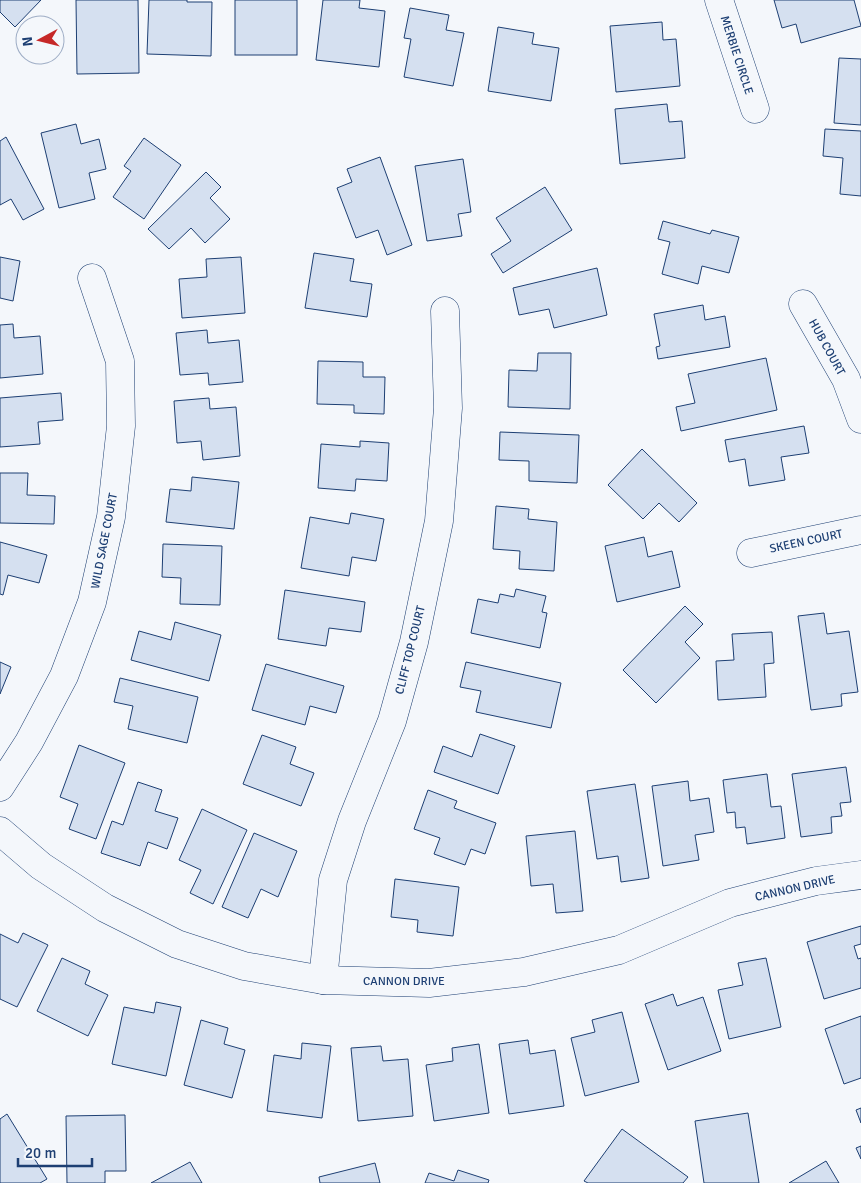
<svg xmlns="http://www.w3.org/2000/svg" width="861" height="1183" font-family="Signika,sans-serif">
	<style>
		.building { fill: #d5e0f0; stroke: #1d3f73 }
		.lines { fill: none; stroke-linecap: round; stroke-linejoin: round }
		.minor-casing { stroke: #1d3f73; stroke-width: 29 }
		.minor { stroke: #f4f7fb; stroke-width: 28 }
		.labels { text-anchor: middle; stroke-width: 4; stroke-linejoin: round; paint-order: stroke }
		.street-label { font-size: 12px; fill: #1d3f73; stroke: #f4f7fb }
	</style>
	<rect width="100%" height="100%" fill="#f4f7fb"/>
	<g class="building">
		<polygon points="0,0 41,0 15,27 0,12"/>
		<polygon points="76,0 138,0 139,73 77,74"/>
		<polygon points="149,0 187,0 187,2 212,2 211,56 147,54"/>
		<rect x="235" y="0" width="62" height="55"/>
		<polygon points="323,0 360,0 359,8 385,11 379,67 316,60"/>
		<polygon points="774,0 854,0 861,26 801,43 796,24 782,28"/>
		<polygon points="410,8 449,15 446,30 464,33 453,86 404,77 411,39 404,38"/>
		<polygon points="662,22 663,40 676,39 680,86 616,92 610,26"/>
		<polygon points="498,27 534,33 532,44 559,48 551,101 488,91"/>
		<polygon points="839,58 861,59 861,125 834,123"/>
		<polygon points="667,104 669,122 682,121 685,158 620,164 615,109"/>
		<polygon points="76,124 81,144 99,139 106,169 89,173 95,199 59,208 41,133"/>
		<polygon points="825,129 861,131 861,196 840,194 843,158 823,156"/>
		<polygon points="6,137 44,209 23,220 11,199 0,205 0,141"/>
		<polygon points="144,138 181,165 144,219 113,197 131,171 124,166"/>
		<polygon points="380,157 412,245 387,255 378,230 356,238 337,188 352,182 347,169"/>
		<polygon points="463,159 471,212 458,214 462,236 427,241 415,166"/>
		<polygon points="206,172 221,187 210,198 230,219 205,243 191,228 169,249 148,229"/>
		<polygon points="545,187 572,230 503,273 491,254 511,241 496,218"/>
		<polygon points="663,221 710,234 712,230 739,237 729,273 702,266 698,284 662,274 670,242 658,239"/>
		<polygon points="314,253 354,259 350,281 372,284 367,317 305,308"/>
		<polygon points="0,257 20,261 13,301 0,298"/>
		<polygon points="241,257 245,313 182,318 179,279 207,277 206,259"/>
		<polygon points="597,268 607,315 554,328 549,309 519,315 513,288"/>
		<polygon points="703,305 705,320 725,316 730,347 658,359 656,347 660,346 654,314"/>
		<polygon points="13,324 14,338 40,336 43,374 0,378 0,325"/>
		<polygon points="207,330 208,343 239,340 243,382 209,385 208,373 180,375 176,333"/>
		<polygon points="538,353 571,353 570,409 508,407 509,370 537,371"/>
		<polygon points="766,358 777,410 681,431 676,407 695,403 688,374"/>
		<polygon points="318,361 363,362 363,377 385,377 384,414 354,413 354,405 317,404"/>
		<polygon points="61,393 63,420 38,422 40,444 0,447 0,398"/>
		<polygon points="209,398 210,409 236,407 240,456 203,460 201,441 177,443 174,401"/>
		<polygon points="804,426 809,453 781,457 785,480 749,486 745,459 729,462 725,440"/>
		<polygon points="500,432 579,435 577,483 529,481 529,461 499,460"/>
		<polygon points="360,441 389,443 387,481 356,479 355,491 318,488 321,444 360,447"/>
		<polygon points="642,449 697,503 679,522 659,503 643,519 608,485"/>
		<polygon points="0,473 28,473 27,495 55,496 54,524 0,523"/>
		<polygon points="192,477 239,482 234,529 166,522 170,489 191,491"/>
		<polygon points="496,506 529,509 528,519 557,522 554,571 519,569 520,551 493,549"/>
		<polygon points="351,513 384,519 376,561 352,557 349,576 301,568 310,517 349,524"/>
		<polygon points="644,537 648,557 672,551 680,587 617,602 605,546"/>
		<polygon points="0,542 47,555 39,583 8,575 3,595 0,594"/>
		<polygon points="163,544 222,546 220,605 180,604 181,578 162,577"/>
		<polygon points="516,589 546,596 542,612 547,613 540,648 471,633 478,599 498,603 500,594 514,597"/>
		<polygon points="285,590 365,602 361,632 329,628 326,646 278,639"/>
		<polygon points="685,606 703,624 685,642 700,658 656,703 623,670"/>
		<polygon points="824,613 827,634 849,631 858,692 841,694 842,706 811,710 798,616"/>
		<polygon points="175,622 221,635 209,681 131,660 139,631 171,640"/>
		<polygon points="772,632 774,663 764,664 766,697 718,700 716,661 734,660 732,634"/>
		<polygon points="0,662 11,667 0,694"/>
		<polygon points="466,662 561,683 551,728 476,712 481,691 460,687"/>
		<polygon points="266,664 344,686 336,713 310,706 305,725 252,710"/>
		<polygon points="120,678 198,697 187,743 128,729 133,706 114,702"/>
		<polygon points="480,734 515,746 498,794 434,772 443,746 472,757"/>
		<polygon points="262,735 296,747 290,764 314,773 301,806 243,784"/>
		<polygon points="79,745 125,763 96,839 69,829 78,804 60,797"/>
		<polygon points="846,767 851,802 840,803 842,816 831,817 832,833 801,837 792,774"/>
		<polygon points="767,774 771,807 781,806 785,838 747,844 745,827 736,828 735,812 727,813 723,780"/>
		<polygon points="688,781 690,801 709,798 714,832 695,835 699,860 663,866 652,786"/>
		<polygon points="138,782 162,790 155,811 178,818 167,849 148,842 140,866 101,853 112,821 123,825"/>
		<polygon points="635,784 649,878 621,882 618,856 597,859 587,791"/>
		<polygon points="428,790 457,801 454,808 496,823 485,854 471,849 465,865 434,854 440,838 414,829"/>
		<polygon points="202,809 247,830 213,904 190,893 201,870 179,860"/>
		<polygon points="575,831 583,911 556,913 553,884 531,886 526,836"/>
		<polygon points="254,833 297,851 278,897 261,889 248,918 222,907"/>
		<polygon points="395,879 459,887 453,936 417,932 418,920 391,917"/>
		<polygon points="861,926 861,944 854,946 858,959 861,958 861,988 824,999 807,942"/>
		<polygon points="23,933 48,945 17,1007 0,999 0,934 18,943"/>
		<polygon points="62,958 90,971 85,984 108,995 88,1036 37,1011"/>
		<polygon points="766,958 781,1027 729,1039 718,990 743,985 738,963"/>
		<polygon points="673,994 677,1006 703,997 721,1051 668,1070 645,1004"/>
		<polygon points="156,1002 181,1007 166,1076 112,1064 124,1007 154,1013"/>
		<polygon points="622,1012 639,1082 585,1096 571,1038 595,1032 592,1020"/>
		<polygon points="861,1016 861,1078 844,1084 825,1029"/>
		<polygon points="201,1020 228,1028 224,1044 245,1050 232,1098 184,1085"/>
		<polygon points="528,1040 530,1054 555,1050 564,1106 509,1114 499,1044"/>
		<polygon points="302,1043 331,1046 322,1118 267,1111 274,1055 301,1059"/>
		<polygon points="479,1044 489,1113 434,1121 426,1065 453,1061 452,1048"/>
		<polygon points="381,1046 383,1061 408,1059 413,1116 358,1121 351,1048"/>
		<polygon points="861,1108 861,1123 856,1110"/>
		<polygon points="748,1113 759,1183 704,1183 695,1121"/>
		<polygon points="7,1114 47,1179 40,1183 0,1183 0,1119"/>
		<polygon points="125,1115 126,1171 105,1171 105,1183 67,1183 66,1116"/>
		<polygon points="622,1129 688,1177 683,1183 588,1183 584,1181"/>
		<polygon points="861,1146 861,1159 856,1148"/>
		<polygon points="826,1161 839,1183 789,1183"/>
		<polygon points="190,1162 202,1183 151,1183"/>
		<polygon points="375,1163 380,1183 320,1183 319,1177"/>
		<polygon points="458,1170 489,1180 488,1183 425,1183 429,1173 454,1181"/>
	</g>
	<g class="lines">
		<defs>
			<g id="minor">
				<polyline points="719,0 755,109"/>
				<polyline points="803,304 846,379 861,419"/>
				<polyline points="751,553 861,530"/>
				<polyline points="0,787 29,742 64,676 92,602 111,517 121,426 120,361 92,278"/>
				<polyline points="0,831 41,866 105,908 177,944 244,966 323,980 429,983 524,972 619,950 730,903 816,881 861,875"/>
				<polyline points="323,980 333,880 352,821 392,721 414,642 439,521 448,408 445,311"/>
			</g>
		</defs>
		<use href="#minor" class="minor-casing"/>
		<use href="#minor" class="minor"/>
	</g>
	<g class="labels">
		<g class="street-label">
			<text transform="translate(737 55) rotate(72)" y="4">MERBIE CIRCLE</text>
			<text transform="translate(827 347) rotate(61)" y="4">HUB COURT</text>
			<text transform="translate(104 541) rotate(-79)" y="4">WILD SAGE COURT</text>
			<text transform="translate(806 541) rotate(-12)" y="4">SKEEN COURT</text>
			<text transform="translate(410 650) rotate(-76)" y="4">CLIFF TOP COURT</text>
			<text transform="translate(795 888) rotate(-13)" y="4">CANNON DRIVE</text>
			<text x="404" y="985">CANNON DRIVE</text>
		</g>
	</g>
	<g transform="translate(40 40) rotate(263)"><circle r="24" fill="#f4f7fb" stroke="#9eadc5"/>
	<path d="M0-4L9 19L0 12L-9 19Z" fill="#c62828"/>
	<text y="-8" font-size="14" font-weight="bold" text-anchor="middle" fill="#1d3f73">N</text>
	</g>
	<path d="M18 1158v8h74v-8" fill="none" stroke="#1d3f73" stroke-width="2.5"/>
	<text x="25" y="1158" font-size="15" fill="#1d3f73" stroke="#f4f7fb" stroke-width="4" paint-order="stroke">20 m</text>
</svg>
